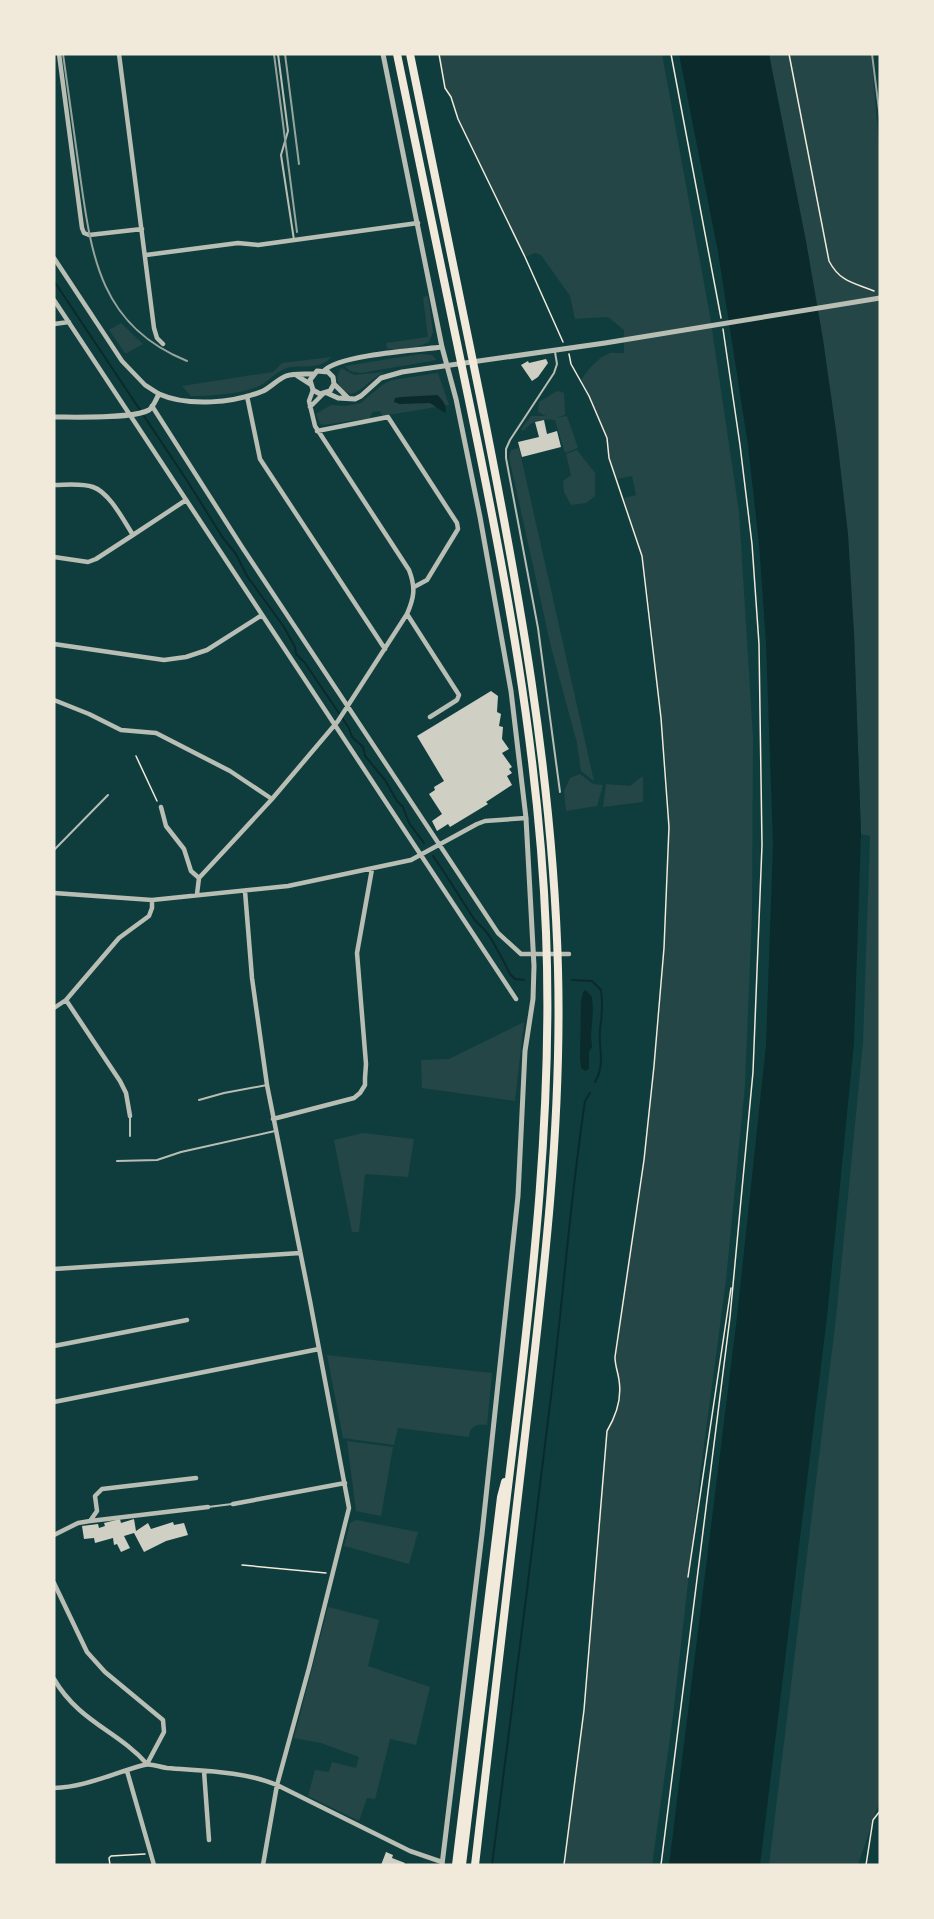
<svg xmlns="http://www.w3.org/2000/svg" width="934" height="1919" viewBox="0 0 934 1919" font-family="'Noto Sans',sans-serif">
<style>
.green{fill:#244646}
.water{fill:#0a2a2b}
.lines{fill:none;stroke-linecap:round;stroke-linejoin:round}
.stream{stroke:#0a2a2b;stroke-width:2}
.building{fill:#cfcfc3}
.path{stroke:#f1e9da;stroke-width:1.5}
.service{stroke:#b8beb3;stroke-width:2}
.minor{stroke:#b8beb3;stroke-width:4.5}
.tertiary{stroke:#b8beb3;stroke-width:5}
.motorway{stroke:#f1e9da;stroke-width:8}
.rail{stroke:#97a49c;stroke-width:2}
</style>
<rect width="100%" height="100%" fill="#0f3d3e"/>
<path class="green" d="M450,54H662L710,316L739,512L753,737L752,914L745,1085L726,1280L700,1475L673,1716L652,1865H564L584,1710L607,1431C616,1415 621,1399 618,1381C617,1372 615,1366 615,1357C642,1183 667,1006 669,829C669,785 663,734 658,689C654,646 650,602 642,559C638,538 630,518 624,498L636,495L632,476L617,479L609,458L607,438L581,380C588,370 598,357 610,353C614,352 619,354 624,353V330L608,317L575,319L570,296L541,255L535,253L525,257L458,119L451,97L445,88L439,56Z
M769,54H871L880,156V1800L858,1865H769L836,1318L863,1043L870,836L861,834L854,633Z
M428,296L433,332L429,342C418,348 399,352 387,348L386,343L428,337L423,297Z
M121,323L143,344L127,353H125L109,330Z
M420,354L432,355L437,360L361,373L350,371L345,366Z
M331,357C320,371 301,364 287,368C276,371 269,381 259,386C241,394 218,395 198,396H191L182,386L273,372L282,363Z
M341,368L354,375L385,372C372,377 363,391 351,394C338,390 334,379 341,368Z
M438,373L449,405L382,416L380,411L372,412L370,418L323,425L320,423L316,414L331,405L346,406L361,403L382,385L392,380Z
M557,391L564,393L565,415L555,418L567,416L578,448L565,453L555,420C540,418 533,421 523,431L521,429L531,416H546L538,412L539,402Z
M519,448L594,781L581,771L577,743L551,647L509,457L511,450Z
M577,450L595,473V496L586,503L571,505L564,492L563,481L571,475L566,454Z
M580,774L593,784L603,785L597,806L566,811L564,791L570,778Z
M643,776V802L603,807L606,784L630,786Z
M524,1022L515,1101L422,1088L421,1060L449,1059Z
M363,1133L414,1139L408,1177L365,1174L359,1232H352L334,1140Z
M327,1355L492,1373L487,1425C477,1424 470,1425 469,1437L398,1428L394,1445L343,1438Z
M347,1441L393,1447L381,1516L356,1511Z
M356,1520L418,1532L409,1564L344,1546L350,1523Z
M328,1607L379,1620L368,1666L430,1687L416,1745L390,1739L375,1799L367,1798L359,1821L308,1796L315,1770L329,1772L332,1762L356,1768L359,1757L321,1743L294,1738Z"/>
<path class="water" d="M679,54H769L806,241L823,339L837,438L848,534L854,633L861,834L854,1043L827,1317L760,1865H669L737,1317L766,1045L773,844L766,643L759,544L748,445L718,252Z
M437,395C442,399 448,406 445,413L430,403L400,404L394,402L395,398L401,397Z
M586,990L592,997L593,1010L591,1036L592,1047L589,1052V1069L585,1071L581,1068L580,1059L581,1002L583,992Z"/>
<g class="lines">
<path class="stream" d="M54,281L186,479L223,538L236,554L247,576L284,627L295,647L296,654L305,663L349,728L352,737L363,747L365,756L385,780L397,801L403,807L409,823L424,843
M433,856C448,877 460,898 474,919C479,925 486,930 490,937C497,949 504,961 510,974L515,979L524,980
M572,980L592,981L601,990C603,1004 602,1016 600,1029C598,1048 606,1063 595,1082
M492,1865C512,1703 534,1542 553,1380C564,1287 571,1193 585,1101L590,1093"/>
</g>
<path class="building" d="M546,359L548,363L538,377L532,381L521,365L528,361L529,363Z
M544,420L547,434L557,431L561,447L522,457L518,442L539,437L535,422Z
M491,691L498,696L497,712L501,714L499,726L503,727L502,739L509,749L502,753L512,767L509,769L512,773L507,776L512,785L486,802L488,804L450,827L448,824L437,831L432,821L442,814L429,794L435,790L434,787L444,781L417,736Z
M120,1519L121,1523L134,1519L136,1531L148,1523L151,1529L173,1522L174,1525L184,1523L188,1535L166,1541L144,1552L134,1533L124,1536L130,1548L121,1552L117,1544L114,1545L113,1538L95,1543L94,1538L84,1539L82,1526L98,1524L99,1528L105,1526L104,1523Z
M386,1852L393,1855L392,1858L405,1863L404,1865H381Z"/>
<g class="lines">
<path class="path" d="M439,54L445,88L451,97L458,119L525,257L563,342
M671,54L721,318
M789,54L829,261C840,282 854,283 874,291
M136,756L157,801
M242,1565L326,1573
M688,1577L731,1288
M110,1865L109,1858L111,1856L145,1854
M564,1865L584,1710L607,1431C616,1416 622,1398 619,1380C618,1372 615,1366 615,1357L644,1160L654,1066L664,948L669,827L661,718L642,556L609,458L607,438L589,396L571,364L569,354
M661,1865L730,1317L753,1072L762,845L759,644L752,544L740,445L723,329
M866,1865L873,1820L880,1811"/>
<path class="service" d="M278,54L288,131L281,155L294,240
M555,352L557,364L554,373L510,440L506,449V458L538,628L560,792
M54,768V769
M54,850L108,795
M199,1100L224,1093L267,1085
M130,1136V1116
M117,1161L157,1160L181,1152L275,1131
M208,1507L232,1504"/>
<path class="minor" d="M59,54L82,228L84,233L89,235L142,229
M119,54L154,328L157,338L163,344
M146,255L238,243L258,245L418,223
M54,258L122,361L145,385L159,394
M54,300L516,999
M54,324L69,322
M247,396L260,459L385,649
M152,406L242,547L498,933L521,954H569
M310,407L323,394
M317,431L388,417L457,523L458,529L427,580L414,587
M54,485C66,485 81,483 93,487C109,492 124,521 133,535L186,500
M54,557L88,562L96,559L133,535
M407,614L459,695L457,700L430,717
M54,644L164,660L186,657L207,650L262,615
M54,700L89,714L121,730L156,733L230,771L272,799
M161,807L166,826L184,849L191,871L199,878
M245,891L252,978L267,1085L310,1301L349,1508L309,1668L277,1785L263,1865
M54,893L152,900L288,886L411,860L477,824L485,821L526,818
M197,894L199,878L272,799L338,721L407,614C414,598 416,588 409,570L315,426L309,401L313,390
M66,1000L120,1081L126,1093L130,1116
M54,1008L66,1000L119,938L149,916L152,908V900
M273,1119L354,1098L360,1093L365,1085V1078L366,1064L357,953L372,869
M54,1269L300,1253
M54,1346L187,1320
M54,1402L319,1349
M233,1504L345,1483
M90,1521L97,1511L95,1496L102,1489L196,1478
M54,1535L78,1523L90,1521L208,1507
M54,1583L87,1652L105,1672L163,1720L164,1732L147,1764C118,1731 79,1722 54,1679
M127,1771L154,1865
M204,1771L209,1840
M54,1788C86,1787 113,1773 144,1765C151,1763 159,1767 167,1768C203,1771 243,1771 277,1785L410,1851L442,1862"/>
<path class="tertiary" d="M383,54L442,347L456,399L480,517L511,691L526,818L534,966L533,999L525,1051L518,1196L482,1534L442,1865
M325,370C340,355 417,350 442,347
M296,375L310,384
M334,384L330,391L320,394L313,390L310,380L317,371L328,372L333,377L334,384L348,398
M327,393L338,398L355,399L361,396L381,378L402,372L605,343L880,298
M54,417C74,417 133,419 149,410C154,406 156,399 159,394C188,407 234,403 263,391C271,387 278,379 286,376C294,373 305,374 314,374"/>
<path class="motorway" d="M397,54C420,168 444,282 468,396C505,573 539,751 546,932C553,1107 533,1281 512,1454C495,1591 479,1728 462,1865
M410,54C433,168 456,282 480,396C518,586 553,775 558,969C562,1123 544,1275 526,1427C510,1573 493,1719 475,1865
M456,1865L501,1497L505,1482"/>
<path class="rail" d="M63,54C68,92 74,130 79,168C91,253 98,325 187,361
M274,54L297,232
M285,54L299,164
M872,54L880,118"/>
</g>
<rect width="934" height="1919" fill="none" stroke="#f1e9da" stroke-width="111"/>
</svg>
